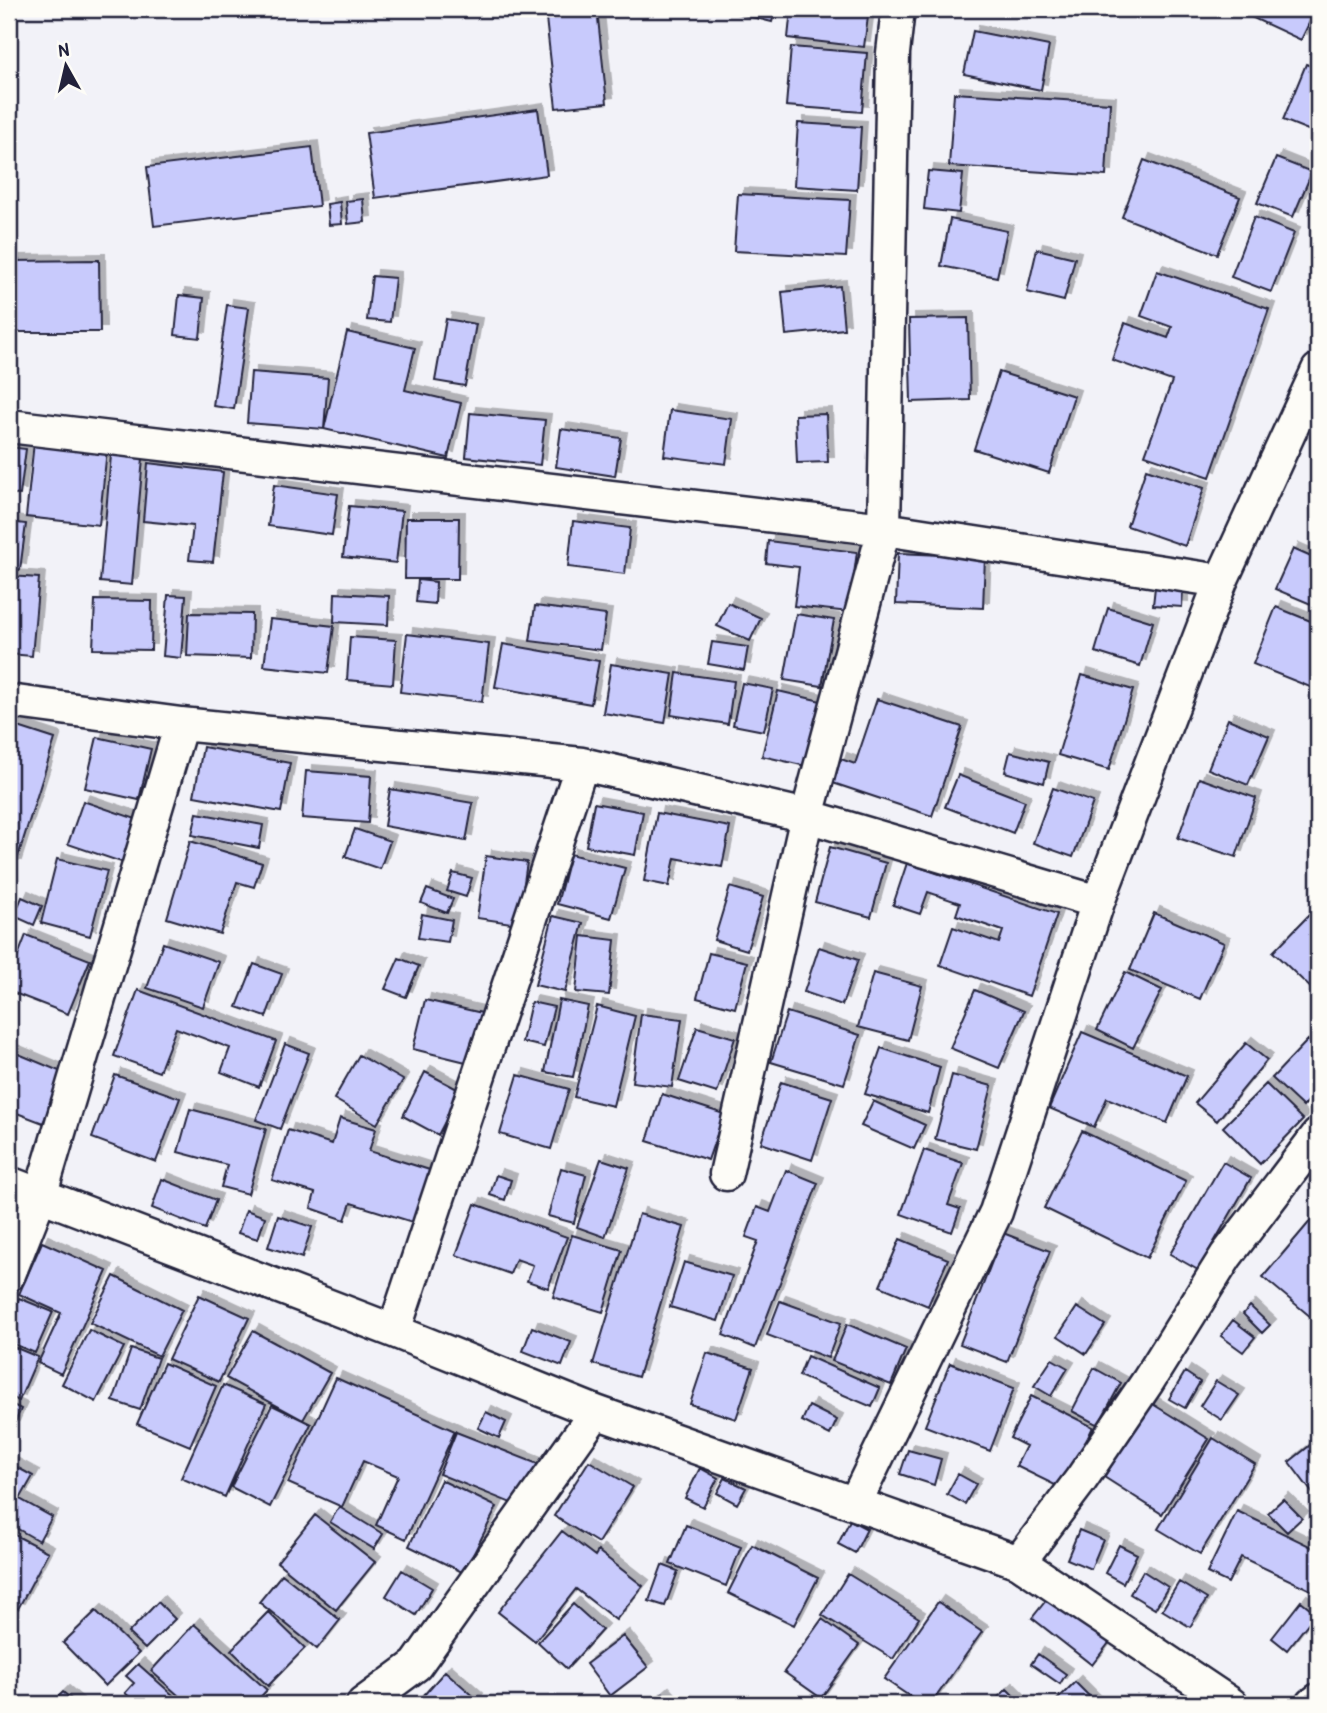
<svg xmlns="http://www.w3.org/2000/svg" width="1327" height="1713" viewBox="0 0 1327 1713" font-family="'Patrick Hand',sans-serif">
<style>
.building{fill:#c8cafc;stroke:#22223b;stroke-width:2;filter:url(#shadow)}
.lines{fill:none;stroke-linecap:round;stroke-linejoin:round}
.minor-casing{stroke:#22223b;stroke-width:37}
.minor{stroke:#fdfcf7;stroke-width:32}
</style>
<defs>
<filter id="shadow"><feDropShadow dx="6" dy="-6" stdDeviation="0" flood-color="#0004"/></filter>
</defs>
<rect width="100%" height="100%" fill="#f2f2f8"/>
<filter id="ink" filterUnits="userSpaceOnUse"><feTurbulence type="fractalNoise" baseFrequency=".0143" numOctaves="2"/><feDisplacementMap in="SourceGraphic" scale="14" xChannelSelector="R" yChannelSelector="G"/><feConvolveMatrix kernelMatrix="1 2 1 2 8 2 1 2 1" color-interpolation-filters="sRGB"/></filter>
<g filter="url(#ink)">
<path class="building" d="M545,9H597L607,103L556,108Z
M719,9H776L772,22Z
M791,9H869L864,47L788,38Z
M989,9H1027V12Z
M1234,9H1316L1301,40Z
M973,31L1049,46L1041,90L964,74Z
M791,47L867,53L862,112L786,106Z
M1306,64L1318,69V134L1283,120Z
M954,93L1110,103L1106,176L949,166Z
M538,109L547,175L375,198L366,133Z
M798,123L861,127L857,190L794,186Z
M312,147L319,206L154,226L147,167Z
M1276,158L1312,172L1293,217L1257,203Z
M1144,160L1240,197L1217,254L1122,217Z
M928,171L963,174L959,213L924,209Z
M738,194L850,200L846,257L734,251Z
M363,199L365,222L348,224L346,201Z
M340,202L342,224L329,225L327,204Z
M1254,217L1294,233L1271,292L1231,277Z
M950,219L1007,231L997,277L941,266Z
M1037,249L1075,258L1064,301L1027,292Z
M99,260L100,332H9V261Z
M1157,271L1269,309L1210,477L1145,455L1172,381L1112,360L1125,323L1168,338L1172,327L1141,316Z
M372,276L395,278L390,322L367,320Z
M840,286L844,329L786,335L782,292Z
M179,295L204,298L200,338L175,335Z
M227,305L249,308L234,409L213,406Z
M968,318L970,400L911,402L909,319Z
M446,319L476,324L465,386L435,381Z
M347,332L415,348L405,390L461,403L448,458L324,429Z
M251,372L328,378L324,429L247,423Z
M999,372L1074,396L1049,473L974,449Z
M670,410L732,419L726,464L664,456Z
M470,413L545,420L540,465L466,457Z
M826,414L828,462L797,463L795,415Z
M561,429L621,438L615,476L556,467Z
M34,442L107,450L99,525L26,517Z
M9,447L26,449L20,495L9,494Z
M111,455L143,458L132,585L100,582Z
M148,463L223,472L213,562L189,560L193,526L143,521Z
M1146,469L1204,488L1185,546L1127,526Z
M274,485L338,494L332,535L268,526Z
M349,506L402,511L396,563L343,557Z
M406,518H459L458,579H405Z
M573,521L630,528L625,574L568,567Z
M9,522L26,524L20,570L9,568Z
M768,541L857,552L849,612L794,606L799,567L766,563Z
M1293,549L1318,560V607L1275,589Z
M898,553L985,557L983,608L896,604Z
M9,576L39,578L32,656L9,654Z
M418,580L436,582L435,604L416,602Z
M1155,587L1183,589L1182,607L1153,605Z
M335,593L389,596L388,625L334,622Z
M168,595L186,596L181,658L163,656Z
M95,600L152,601L151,650L93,649Z
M728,603L761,618L750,641L717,626Z
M535,606L606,615L601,650L530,641Z
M1276,607L1318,624V681L1315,689L1253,664Z
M1108,608L1153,622L1140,666L1095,652Z
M189,613L252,614L251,658L187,656Z
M796,614L834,620L822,686L784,680Z
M270,619L334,626L328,673L264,666Z
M407,634L489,644L482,702L400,692Z
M350,637L396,640L393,684L347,680Z
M712,642L748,647L744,670L708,664Z
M503,644L599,661L591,704L495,687Z
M611,664L673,674L665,723L603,713Z
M677,673L734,681L728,724L671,715Z
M1082,675L1133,690L1109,770L1058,755Z
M742,683L773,689L764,731L733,725Z
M778,691L821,701L806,766L762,756Z
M877,699L962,727L932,816L833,783L841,759L855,764Z
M1228,719L1269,736L1248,785L1208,769Z
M9,724L55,739L15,866L9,864Z
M97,737L151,749L139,800L85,788Z
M203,747L290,763L281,812L194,796Z
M1010,752L1049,762L1044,783L1005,772Z
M306,771L371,776L368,823L302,818Z
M958,775L1025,801L1013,833L945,807Z
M1199,778L1256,798L1236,857L1178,838Z
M1053,788L1093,802L1073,857L1033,843Z
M390,789L473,803L466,841L384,826Z
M83,801L145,822L130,865L68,844Z
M594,803L643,812L635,855L586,846Z
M197,813L263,825L259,848L192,835Z
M657,813L730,827L722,867L675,858L669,886L644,881Z
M355,829L390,841L380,869L345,857Z
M190,841L262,863L254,887L237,882L220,934L167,918Z
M830,847L886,863L871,917L815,902Z
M570,854L625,868L611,918L557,904Z
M486,856L527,862L518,924L477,918Z
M57,859L107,871L90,936L41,923Z
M907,863L1057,914L1029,996L940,965L953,927L999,943L1003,931L956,915L960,903L928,892L920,914L893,905Z
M453,873L472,878L466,897L447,891Z
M730,887L763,897L747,950L714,940Z
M427,889L453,899L447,913L421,903Z
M22,897L42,906L34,925L14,916Z
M1154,913L1224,943L1200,999L1130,970Z
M422,914L452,920L448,942L418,938Z
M1309,915L1318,924V995L1273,952Z
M553,916L583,923L565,992L535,985Z
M26,935L90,960L68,1014L9,991V979Z
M582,936L615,940L609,995L576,992Z
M163,943L219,962L203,1007L147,988Z
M819,947L858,960L842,1005L804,992Z
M709,953L747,962L735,1008L697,998Z
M399,958L419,966L406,997L385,989Z
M254,964L282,974L266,1017L237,1007Z
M1125,972L1162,990L1133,1048L1097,1030Z
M873,973L922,986L908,1040L858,1027Z
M138,990L276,1041L259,1087L221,1072L230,1048L176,1028L159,1072L114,1056Z
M975,990L1024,1011L999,1068L950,1048Z
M425,1000L482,1013L470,1063L413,1049Z
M559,1000L588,1006L573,1077L545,1072Z
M531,1002L554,1007L544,1047L522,1042Z
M597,1006L635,1016L613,1106L574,1097Z
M787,1012L860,1035L844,1084L771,1062Z
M641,1014L682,1019L672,1087L632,1082Z
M697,1027L735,1038L717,1093L679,1081Z
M1082,1032L1187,1076L1167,1123L1107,1098L1094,1127L1049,1108Z
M1308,1040L1318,1049V1090L1303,1107L1272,1078Z
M1246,1043L1267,1060L1217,1121L1195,1103Z
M285,1044L309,1053L280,1129L256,1120Z
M881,1048L940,1067L928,1113L865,1094Z
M9,1050L64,1073L43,1123L9,1110Z
M359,1055L403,1080L377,1124L334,1099Z
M425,1072L461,1091L438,1135L403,1116Z
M115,1075L180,1098L156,1162L92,1138Z
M518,1075L569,1089L551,1149L500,1134Z
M952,1075L992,1086L976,1149L935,1139Z
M781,1082L832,1098L812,1160L761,1143Z
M1266,1084L1303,1120L1260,1164L1223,1127Z
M662,1094L724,1114L708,1160L647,1141Z
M873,1101L925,1125L914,1149L861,1126Z
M190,1109L266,1129L248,1194L221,1187L227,1165L178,1152Z
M340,1118L376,1129L369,1151L436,1172L419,1224L351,1203L345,1220L311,1208L315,1193L272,1180L288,1130L332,1144Z
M1082,1131L1186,1181L1147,1258L1044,1208Z
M924,1150L963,1163L948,1205L960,1209L952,1232L901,1214Z
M601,1159L629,1168L605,1237L577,1227Z
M1223,1162L1251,1178L1198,1270L1170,1254Z
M561,1168L586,1175L574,1223L548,1216Z
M786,1170L818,1183L755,1348L723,1335L758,1241L746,1237L757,1207L770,1212Z
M496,1175L511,1180L505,1200L490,1195Z
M162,1179L216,1200L205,1229L152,1208Z
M475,1204L567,1237L548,1288L527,1281L533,1265L516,1259L510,1274L456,1255Z
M246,1210L265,1217L258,1239L238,1233Z
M639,1214L684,1227L638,1377L593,1364Z
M278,1216L312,1227L302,1258L268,1247Z
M1312,1219L1318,1224V1312L1312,1318L1263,1277Z
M1003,1233L1050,1251L1007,1362L960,1344Z
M572,1235L622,1250L603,1312L553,1297Z
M900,1239L948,1259L928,1306L880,1286Z
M42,1242L107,1271L61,1374L38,1363L61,1313L19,1294Z
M684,1262L732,1276L718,1321L670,1307Z
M114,1276L182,1310L159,1356L90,1323Z
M199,1295L249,1318L219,1382L168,1359Z
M19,1298L53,1312L35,1353L9,1342V1323Z
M780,1301L841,1323L828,1358L767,1335Z
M1250,1306L1270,1325L1262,1333L1243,1314Z
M1077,1307L1105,1325L1086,1354L1058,1336Z
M1233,1320L1255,1337L1243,1352L1221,1336Z
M847,1324L906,1349L891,1385L832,1361Z
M532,1327L571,1342L562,1366L523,1351Z
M89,1330L124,1347L96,1402L62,1384Z
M253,1331L330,1373L303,1420L226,1378Z
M9,1345L38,1357L19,1401L9,1396Z
M131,1349L158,1358L140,1410L113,1401Z
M707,1353L753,1368L736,1419L690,1404Z
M807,1356L880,1388L872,1407L799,1376Z
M1052,1359L1068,1368L1051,1396L1034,1386Z
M164,1363L216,1386L190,1446L137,1424Z
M950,1363L1014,1388L990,1451L925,1426Z
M1094,1368L1121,1383L1098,1425L1072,1411Z
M1185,1372L1200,1382L1185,1408L1169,1399Z
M336,1378L455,1431L406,1539L376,1525L398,1476L363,1461L342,1507L288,1483Z
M1216,1381L1239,1395L1222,1420L1200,1406Z
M223,1385L266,1404L225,1497L181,1478Z
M1031,1396L1093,1427L1063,1489L1016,1466L1026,1446L1010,1438Z
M9,1403L21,1409L13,1427L9,1425Z
M1151,1403L1209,1439L1162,1514L1104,1477Z
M272,1405L311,1424L270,1507L231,1487Z
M809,1406L837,1420L830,1435L802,1421Z
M486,1412L506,1422L499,1438L478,1428Z
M456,1432L538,1464L521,1507L439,1474Z
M1213,1438L1255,1464L1200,1554L1158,1529Z
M1313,1443L1318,1450L1317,1499L1289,1462Z
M908,1450L941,1459L934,1485L900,1474Z
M589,1461L633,1487L598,1543L554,1516Z
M9,1463L33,1476L20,1499L52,1517L39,1541L9,1524Z
M700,1468L718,1478L703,1507L685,1498Z
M958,1474L976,1484L965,1504L947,1494Z
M725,1478L746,1488L737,1504L717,1493Z
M441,1480L497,1507L464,1573L409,1546Z
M1283,1499L1302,1518L1287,1532L1268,1513Z
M339,1507L383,1534L374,1549L330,1522Z
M1237,1511L1318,1550L1317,1593L1241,1557L1228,1583L1207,1573Z
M315,1515L375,1562L336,1610L277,1562Z
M850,1520L867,1529L855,1553L838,1544Z
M686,1525L741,1547L726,1586L670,1564Z
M1079,1530L1103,1540L1091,1569L1067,1559Z
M562,1531L595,1556L598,1551L643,1586L616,1620L576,1589L535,1641L498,1612Z
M9,1532L48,1552L18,1609L9,1604Z
M752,1545L818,1578L794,1625L728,1593Z
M1119,1545L1137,1554L1123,1583L1105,1573Z
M662,1565L678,1571L665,1606L649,1601Z
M402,1570L432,1588L416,1615L386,1596Z
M1143,1571L1168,1587L1155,1609L1130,1594Z
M282,1574L340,1620L317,1649L259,1602Z
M848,1574L919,1618L893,1659L822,1615Z
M1179,1582L1207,1599L1190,1627L1162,1610Z
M1052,1593L1112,1639L1092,1665L1032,1618Z
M1301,1601L1316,1613L1287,1650L1272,1638Z
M158,1602L175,1619L145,1649L128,1633Z
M938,1602L982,1632L931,1704H921L884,1679Z
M573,1604L602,1630L567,1669L538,1642Z
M96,1611L139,1653L105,1686L63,1643Z
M268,1612L305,1648L268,1686L231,1650Z
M822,1619L859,1645L821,1698L784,1672Z
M194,1624L267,1690L254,1704H188L151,1671Z
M623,1636L648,1667L610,1696L586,1664Z
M1038,1654L1066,1674L1060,1684L1031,1664Z
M138,1664L183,1704H138L125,1693L134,1683L126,1676Z
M445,1671L477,1699L473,1704H416Z
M1075,1682L1097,1704H1053Z
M1007,1689L1022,1704H991Z
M63,1692L77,1704H51Z
M663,1693L673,1704H650Z"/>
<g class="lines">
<g class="minor-casing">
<path id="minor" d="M9,426L884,529L1221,581
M9,701L181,724L582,764L807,816L1098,902
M726,1174L807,816L884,529L893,53L898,9
M9,1183L394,1331L596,1412L1019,1562L1231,1704
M9,1274L40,1196L181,724
M394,1331L582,764
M855,1503L996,1212L1098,902L1221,581L1318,370
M1019,1562L1080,1481L1148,1381L1226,1256L1318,1135
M363,1704L416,1665L596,1412
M1313,1704L1318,1700"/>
</g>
<use href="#minor" class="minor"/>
</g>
</g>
<rect width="1327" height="1713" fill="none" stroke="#fdfcf7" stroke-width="35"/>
<rect x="18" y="18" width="1292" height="1678" fill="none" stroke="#22223b" stroke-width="2.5" filter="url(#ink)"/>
<g transform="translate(66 66) rotate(352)" stroke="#fdfcf7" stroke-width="5" paint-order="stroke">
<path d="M0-5L12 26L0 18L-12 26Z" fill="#22223b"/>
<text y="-10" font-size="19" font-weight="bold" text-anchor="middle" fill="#22223b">N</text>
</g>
</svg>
